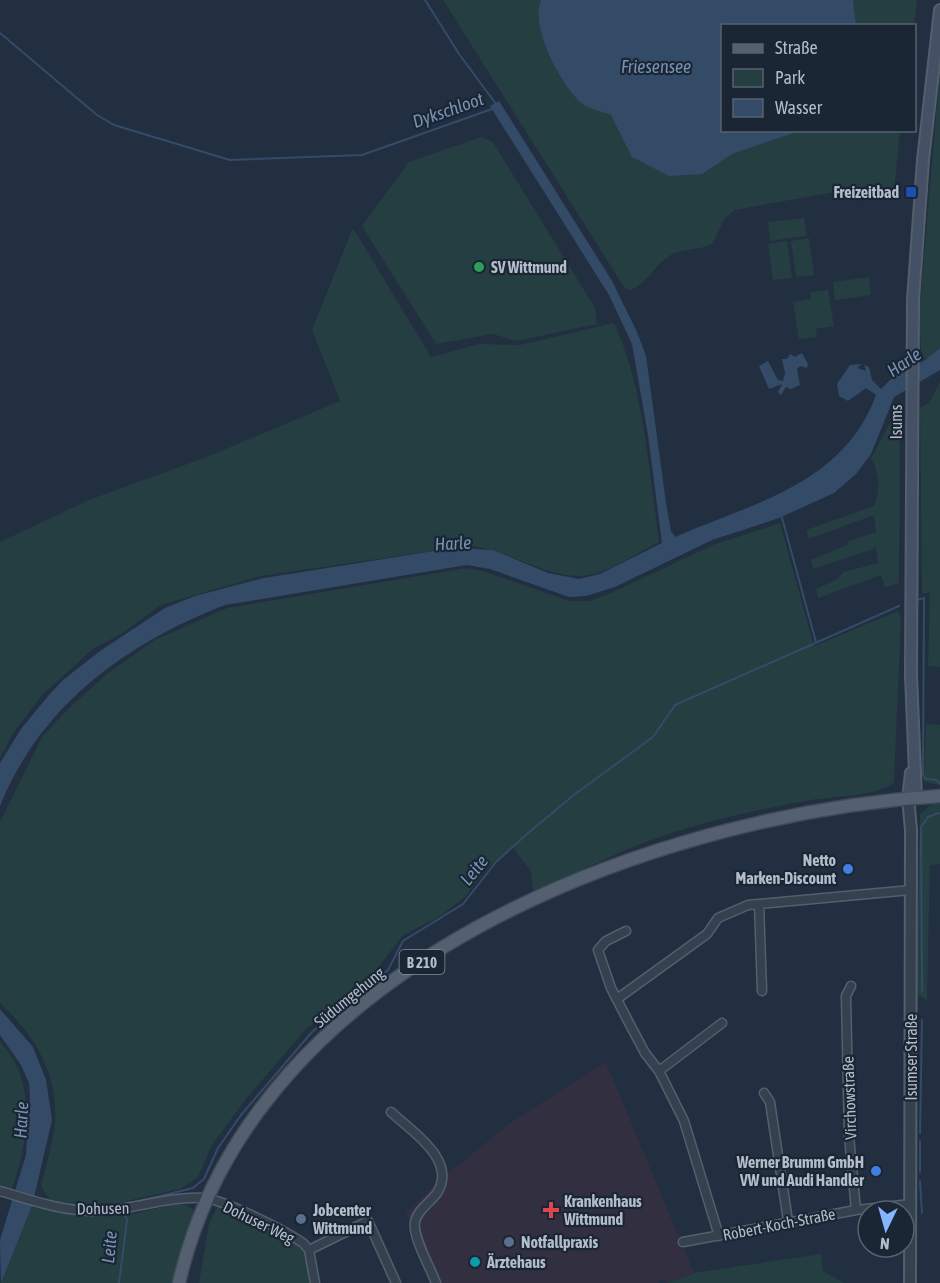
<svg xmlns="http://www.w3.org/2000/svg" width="940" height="1283" viewBox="0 0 940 1283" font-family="'Asap Condensed',sans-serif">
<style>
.medical{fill:#312f40}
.green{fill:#243e41}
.water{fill:#344b68}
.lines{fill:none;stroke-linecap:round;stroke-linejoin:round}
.stream{stroke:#344b68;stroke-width:2}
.minor-casing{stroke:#545f6d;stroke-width:11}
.tertiary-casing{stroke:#545f6d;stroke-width:14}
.secondary-casing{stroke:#545f6d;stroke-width:14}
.primary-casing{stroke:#3f4a58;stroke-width:15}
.minor{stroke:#36414f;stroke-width:8}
.tertiary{stroke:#36414f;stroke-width:10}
.secondary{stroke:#445063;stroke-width:10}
.primary{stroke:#546070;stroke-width:12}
.transit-dot{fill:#1a4fb4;stroke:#1b2634;stroke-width:2}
.leisure-dot{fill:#2e9e5b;stroke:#1b2634;stroke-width:2}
.shop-dot{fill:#3f7fe0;stroke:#1b2634;stroke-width:2}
.health-dot{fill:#e0444e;stroke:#1b2634;stroke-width:2}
.service-dot{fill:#5c6f8a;stroke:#1b2634;stroke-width:2}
.culture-dot{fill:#0f9aa8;stroke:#1b2634;stroke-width:2}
.labels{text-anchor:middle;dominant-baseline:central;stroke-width:4.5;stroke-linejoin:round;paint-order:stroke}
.shield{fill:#1b2634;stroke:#858f9d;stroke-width:1.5}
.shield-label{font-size:15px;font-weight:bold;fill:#b2bcca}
.poi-label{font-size:16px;font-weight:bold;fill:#b2bcca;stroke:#1b2634;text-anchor:start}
.street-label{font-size:16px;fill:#b2bcca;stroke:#1b2634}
.water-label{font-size:18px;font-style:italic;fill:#7793b4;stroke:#1b2634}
</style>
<rect width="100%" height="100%" fill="#222f40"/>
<path class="medical" d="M606,1062L694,1273L668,1283L663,1279L657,1283H433L406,1213L435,1184L510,1123Z"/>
<path class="green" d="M443,0H917L914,25L722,26V130L900,131L894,191L851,189L735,210L725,218L713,243C699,252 681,247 668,257C655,265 642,289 629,290L624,287Z
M940,70V348L925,360L921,351L919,314Z
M481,137L493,142L595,308L597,324L516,341L493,334L436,344L362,226L409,162Z
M804,218L807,236L770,241L768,222Z
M353,228L431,357L479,344L520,345L614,323C643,384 650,474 659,542C639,552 618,567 597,573C556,587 509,547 467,546L261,576L161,605L121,634L94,648L41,696L13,733L0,758V542L89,500L209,456L340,401L312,330Z
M809,238L814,275L796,277L791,241Z
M787,241L792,278L773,280L768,244Z
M869,277L871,295L835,300L833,282Z
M828,290L834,326L816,329L817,337L799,339L793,302L811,299L810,292Z
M940,382V667L928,666L930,593H922L920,408L929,403Z
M900,405L899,583L885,587L881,575L818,598L816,589L836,580L844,572L878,563L876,548L813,569L811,560L847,545L849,541L876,532L874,515L809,539L806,530L874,506C881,488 880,475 871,458Z
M780,523L814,646L898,611L901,620L894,782C878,797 833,796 811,800C753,810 692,824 638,845C603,859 569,877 534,893L531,872L513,847L487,868L465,897L437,918L403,935L372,976L305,1030L246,1099L212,1145L198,1177L180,1189L96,1208L68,1206L49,1199L41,1186C46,1165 53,1143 55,1122C58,1072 34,1035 0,1003V822L42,737L68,709L108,673L155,640L227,608L467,568L483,571L569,601H590L613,592L713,545Z
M926,724L940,725V785L924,782Z
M933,804H940V864L930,865L927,1000L917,994L915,988L920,814Z
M0,1042C38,1081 29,1144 11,1191L0,1187Z
M175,1204L187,1205L194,1211L174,1283H1L32,1206L86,1216L138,1213Z
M217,1207H222L292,1239L305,1254L310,1283H199L209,1224Z
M821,1254L823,1271L844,1283H668L694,1273Z"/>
<path class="water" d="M541,0H853L856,25L722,26V130L799,131L732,154L702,174L669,176L632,157L611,115C601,111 588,109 580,102C560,82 530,28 541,0Z
M499,101L612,281L637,332L646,356L666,503L671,531L675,537C753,503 844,484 876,395L866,388L848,401L839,396L837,384L850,365L862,364L857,368L866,371L864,365L869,367L872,380L881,389L894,376L925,360L940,348V370L894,397L871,454L856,474L834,493L779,518L712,540L615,587L586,596L569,597L490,569L467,565L225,605C127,643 41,704 0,806V763L21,729L49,695L63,680L100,651L165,608L195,596L264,578L453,548L493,550L548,573L579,579L600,574L662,543L648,435L632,344L609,295L490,106Z
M802,353L808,364L807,368L800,366L797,369L800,385L791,389L786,387L781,395L778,392L782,384L769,389L759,366L768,361L778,380L783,381L785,373L782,359H787L790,354L795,357Z
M0,1009L33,1047L46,1080L52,1120L32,1206L1,1283L0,1240L26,1155L30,1096L29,1083L21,1065L0,1035Z"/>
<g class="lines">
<path class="stream" d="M425,0L459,54L496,104
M0,33L97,115L114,125L230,160L362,155L495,108
M781,514L816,642
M917,600L924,598L923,774L925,779L937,780L940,784
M922,992L921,827L928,817L939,813
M920,1133L922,1020
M920,1141V1172
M920,1181L922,1213
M123,1205L193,1188L204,1179L218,1148L241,1115L312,1032L388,970L403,941L463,904L496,862L527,834L575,794L653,737L675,705L899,606
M119,1283L127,1220L125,1213"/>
<g class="minor-casing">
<path id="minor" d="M759,904L762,991
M626,931L606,941L598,950L611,988L628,1021L645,1053L659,1071L684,1121L719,1236
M851,986L846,996L849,1136L856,1210
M617,999L707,934L718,918L748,905L911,890
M659,1071L722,1023
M764,1093L770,1102L788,1221
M391,1112C411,1131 458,1160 437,1193C430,1203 417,1210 415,1222C412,1236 431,1269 436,1283
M0,1191C31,1200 62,1211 94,1211C131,1211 166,1196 203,1198C223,1199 286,1231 303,1243L309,1250L315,1283
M683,1242L856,1210L911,1204
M309,1250L368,1221L396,1283"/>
</g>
<g class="tertiary-casing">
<path id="tertiary" d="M908,798L911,830L910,1283"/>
</g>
<g class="secondary-casing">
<path id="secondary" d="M908,798L911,773
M916,798L911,675L913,300L923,160L940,10"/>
</g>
<g class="primary-casing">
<path id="primary" d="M179,1283C251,965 649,815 940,796"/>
</g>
<use href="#minor" class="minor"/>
<use href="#tertiary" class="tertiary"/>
<use href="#secondary" class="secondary"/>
<use href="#primary" class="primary"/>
</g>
<rect class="transit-dot" x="905" y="186" width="12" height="12" rx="3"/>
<circle class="leisure-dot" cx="479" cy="267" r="6"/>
<g class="shop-dot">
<circle cx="848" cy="869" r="6"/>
<circle cx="876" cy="1171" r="6"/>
</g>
<path class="health-dot" d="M548 1201h6v6h6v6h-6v6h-6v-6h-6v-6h6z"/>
<g class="service-dot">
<circle cx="301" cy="1219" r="6"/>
<circle cx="509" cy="1242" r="6"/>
</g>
<circle class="culture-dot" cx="475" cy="1262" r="6"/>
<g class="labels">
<rect class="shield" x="399.5" y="950" width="45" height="24" rx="4.5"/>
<g class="shield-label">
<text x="422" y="962">B 210</text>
</g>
<g class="poi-label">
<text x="899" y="192" text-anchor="end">Freizeitbad</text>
<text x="491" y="267">SV Wittmund</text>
<text x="836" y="860" text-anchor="end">Netto<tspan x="836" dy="18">Marken-Discount</tspan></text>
<text x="864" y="1162" text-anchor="end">Werner Brumm GmbH<tspan x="864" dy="18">VW und Audi Handler</tspan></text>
<text x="564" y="1201">Krankenhaus<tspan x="564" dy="18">Wittmund</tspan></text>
<text x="313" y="1210">Jobcenter<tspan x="313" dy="18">Wittmund</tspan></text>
<text x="521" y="1242">Notfallpraxis</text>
<text x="487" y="1262">Ärztehaus</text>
</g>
<g class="street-label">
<text transform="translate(896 422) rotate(-90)">Isums</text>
<text transform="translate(349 997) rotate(-39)">Südumgehung</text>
<text transform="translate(911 1057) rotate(-90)">Isumser Straße</text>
<text transform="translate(849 1098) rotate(-92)">Virchowstraße</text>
<text transform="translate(103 1208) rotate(-1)">Dohusen</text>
<text transform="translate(259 1222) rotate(26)">Dohuser Weg</text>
<text transform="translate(779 1224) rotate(-11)">Robert-Koch-Straße</text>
</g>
<g class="water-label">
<text x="656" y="66">Friesensee</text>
<text transform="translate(448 110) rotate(-19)">Dykschloot</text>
<text transform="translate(904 362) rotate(-34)">Harle</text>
<text transform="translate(453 543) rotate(-3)">Harle</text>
<text transform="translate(474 870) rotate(-51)">Leite</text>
<text transform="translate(21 1120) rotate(-87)">Harle</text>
<text transform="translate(109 1247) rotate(-85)">Leite</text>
</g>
</g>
<rect x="721" y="24" width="195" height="108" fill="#1b2634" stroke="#576270" stroke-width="1.5"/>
<rect x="733" y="44" width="30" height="9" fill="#546070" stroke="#576270" stroke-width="1.5"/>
<text x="775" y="54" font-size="18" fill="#b2bcca">Straße</text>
<rect x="733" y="69" width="30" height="18" fill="#243e41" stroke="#576270" stroke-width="1.5"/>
<text x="775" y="84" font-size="18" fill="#b2bcca">Park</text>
<rect x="733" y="99" width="30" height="18" fill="#344b68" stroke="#576270" stroke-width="1.5"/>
<text x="775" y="114" font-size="18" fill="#b2bcca">Wasser</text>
<g transform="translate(886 1229) rotate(185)"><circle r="28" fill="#1b2634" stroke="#576270" stroke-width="1.5"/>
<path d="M0-4.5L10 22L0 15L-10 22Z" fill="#83b6ff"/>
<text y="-9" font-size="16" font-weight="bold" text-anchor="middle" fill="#b2bcca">N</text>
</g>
</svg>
